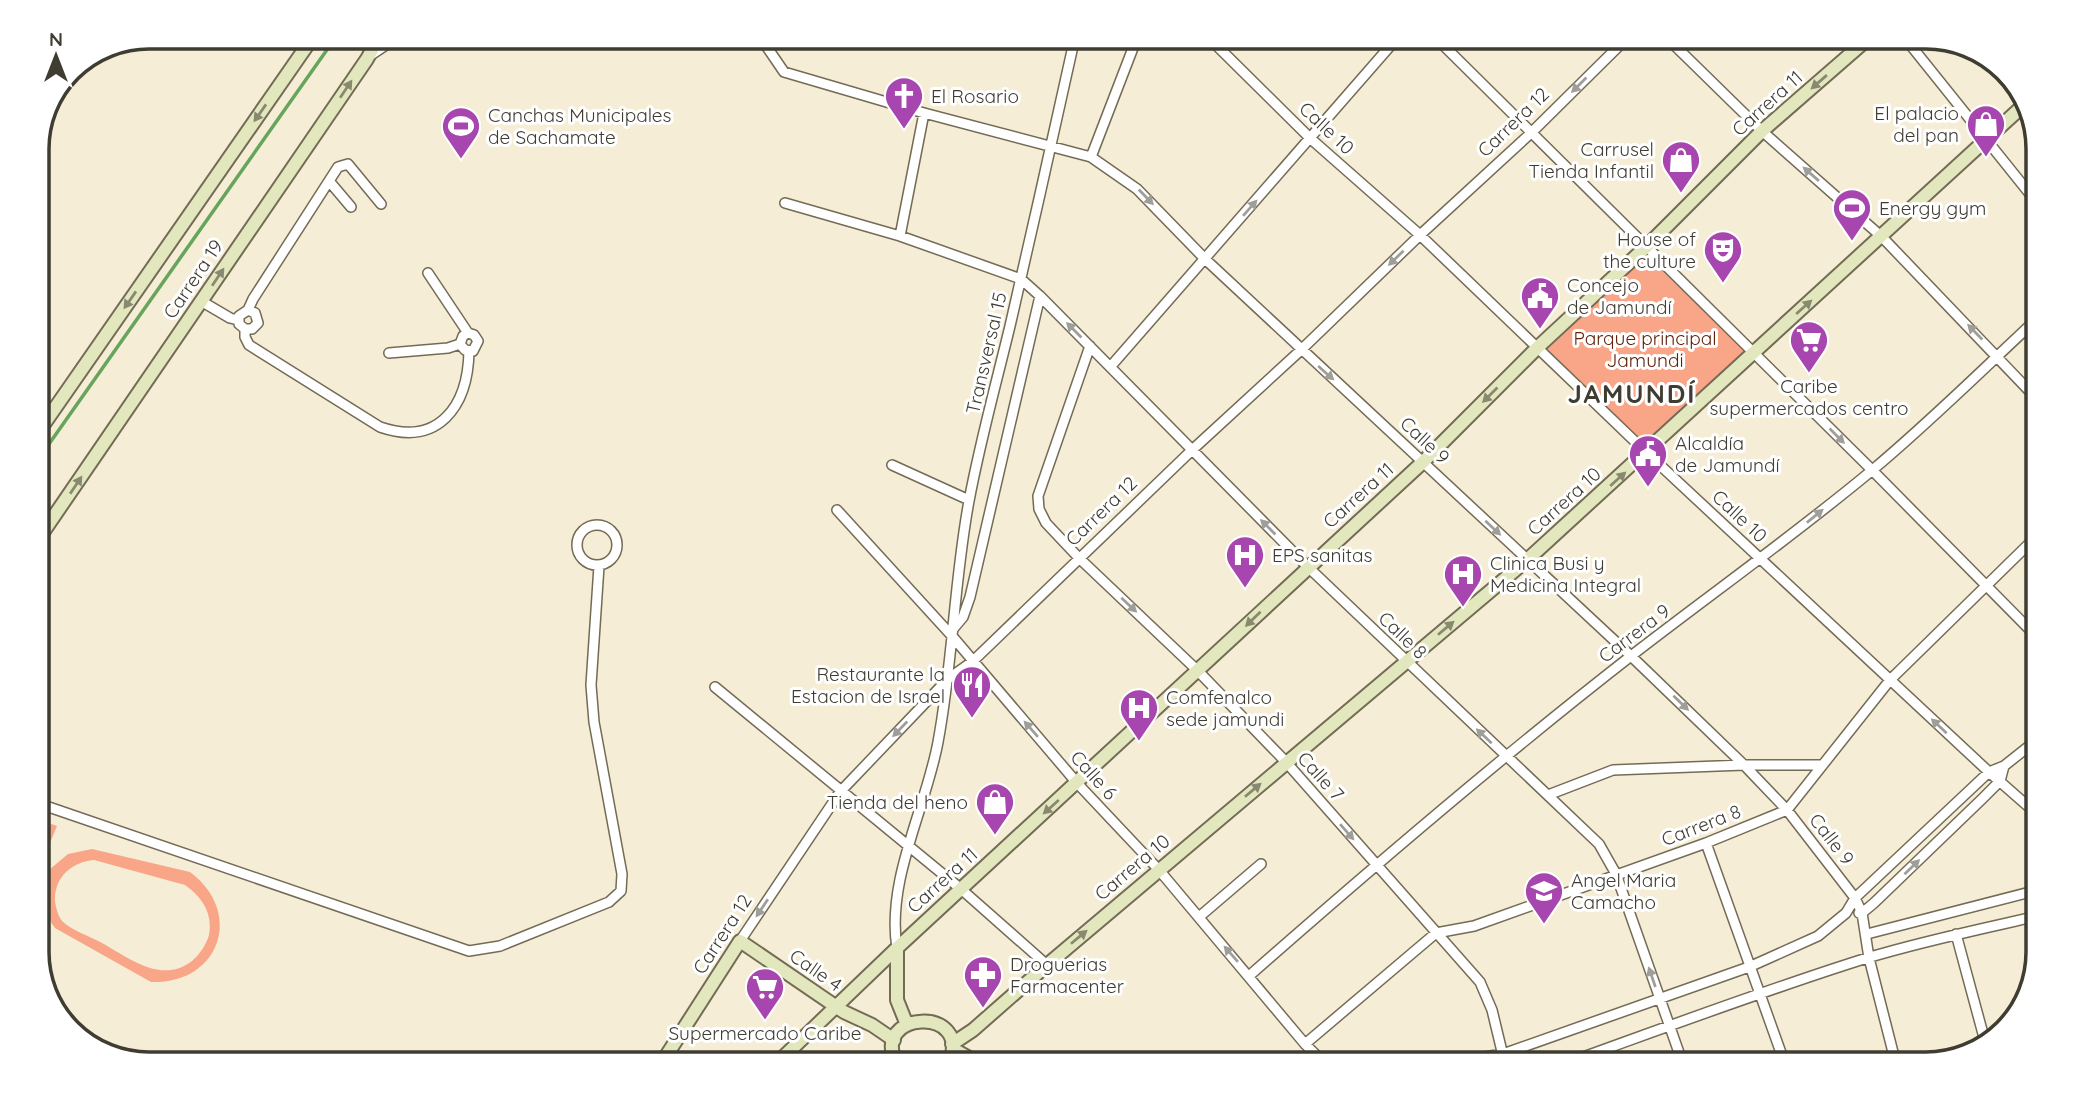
<svg xmlns="http://www.w3.org/2000/svg" width="2075" height="1101" viewBox="0 0 2075 1101" font-family="Quicksand,sans-serif">
<style>
.green{fill:#f9a587;fill-rule:evenodd}
.lines{fill:none;stroke-linecap:round;stroke-linejoin:round}
.stream{stroke:#66a55b;stroke-width:3.5}
.street-casing{stroke:#736b56;stroke-width:12}
.secondary-casing{stroke:#736b56;stroke-width:16}
.street{stroke:#fff;stroke-width:9}
.secondary{stroke:#e3e7bd;stroke-width:12}
.oneway{fill:#898971}
.oneway2{fill:#9f9e98}
.labels{text-anchor:middle;dominant-baseline:central;stroke-width:6;stroke-linejoin:round;paint-order:stroke}
.poi-label{font-size:19px;fill:#3f3c32;stroke:#fff;text-anchor:start}
.street-label{font-size:19px;fill:#3f3c32;stroke:#fff}
.park-label{font-size:19px;fill:#5e230c;stroke:#fff}
.district-label{font-size:26px;font-weight:bold;letter-spacing:2px;fill:#3f3c32;stroke:#fff}
.rim{fill:none;stroke:#3f3c32;stroke-width:3.5}
</style>
<rect width="100%" height="100%" fill="#f5edd5"/>
<path class="green" d="M1647,246L1754,353L1647,453L1538,347Z
M37,819L57,826L37,874Z
M92,849L190,872C245,913 219,985 151,982L55,928L48,918L42,894L49,870L68,854ZM94,860L185,885C202,897 213,913 209,935C206,945 200,954 192,961C161,985 128,957 100,942C89,936 71,930 62,921C58,916 56,908 55,901C54,877 72,862 94,860Z"/>
<g class="lines">
<path class="stream" d="M37,461L336,37"/>
<g class="street-casing">
<path id="street" d="M760,37L784,72L924,113L1091,157L1137,189L1205,259L1631,656L1744,765L1787,810L1855,898L1862,913L1869,958L1896,1064
M1208,37L1311,139L1420,235L1647,453L1989,772L2038,815
M1435,37L1872,470L2038,638
M1666,37L1762,131L1882,237L2038,400
M1904,37L2038,204
M371,55L398,37
M1091,157L1133,48L1141,37
M329,181L351,207
M785,203L900,236L1021,279L1040,296L1308,567L1599,844L1616,874L1683,1064
M381,204L348,164L338,167L253,299L248,310L239,316V324L245,329V337L249,345L380,427C438,447 468,407 469,351
M900,236L924,113
M428,273L468,333
M201,301L230,318L238,320
M245,329H252L258,323L255,313L248,310
M1090,346L1038,496L1039,509L1046,523L1079,558L1198,671L1286,762L1480,982L1492,1010L1505,1064
M389,353L448,348L460,344L463,336L468,333L474,335L478,341L473,351L465,350L460,344
M1111,366L1398,37
M892,465L969,500
M837,510L952,636L1077,783L1159,870L1305,1044L1325,1064
M577 545a20 20 0 1 1 40 0a20 20 0 1 1-40 0Z
M953,629L963,617L970,597L1040,296
M715,687L961,889L1047,965
M1548,795L1613,770L1744,765H1822
M37,803L469,951L500,946L609,902L621,891L622,874L594,722L591,685L599,566
M1706,843L1785,1064
M1859,913H1862L1874,903L1982,799L2000,781L2004,766
M1199,917L1261,864
M1867,934L2038,890
M1956,934L1986,1045
M740,941L840,792L948,679L972,662L1191,451L1301,350L1420,235L1531,133L1628,37
M897,948C886,880 926,808 938,742C953,662 954,581 969,501C980,442 996,384 1010,326C1032,230 1054,133 1075,37
M1249,976C1374,866 1500,758 1631,656C1711,594 1793,536 1870,472C1928,424 1983,369 2038,318
M1305,1044L1436,933L1474,926L1706,843L1787,810L1890,680L2038,535
M1441,1064L1503,1054L1749,967L1818,936L1846,913L1855,898L1989,772L2004,766L2038,739
M1564,1064C1664,1028 1765,990 1867,958C1923,941 1981,929 2038,916"/>
</g>
<g class="secondary-casing">
<path id="secondary" d="M37,434L313,37
M37,541L367,59L379,37
M897,948V1000L907,1025
M952,1044L973,1030L1047,965L1527,560L2025,104
M953,1049L980,1064
M661,1064L740,941L844,1012L872,1025L894,1040
M776,1064L897,948L1423,462L1538,347L1647,246L1762,131L1870,37
M897,1064C868,1011 974,1004 949,1064"/>
</g>
<use href="#street" class="street"/>
<use href="#secondary" class="secondary"/>
</g>
<defs><path id="oneway-solid" d="M-6-.8H1V-3.2L6.5 0L1 3.2V.8H-6Z" transform="scale(1.75)"/></defs>
<g class="oneway">
<use href="#oneway-solid" transform="translate(1819 82) rotate(139)"/>
<use href="#oneway-solid" transform="translate(346 89) rotate(-56)"/>
<use href="#oneway-solid" transform="translate(260 113) rotate(125)"/>
<use href="#oneway-solid" transform="translate(218 277) rotate(-56)"/>
<use href="#oneway-solid" transform="translate(130 300) rotate(125)"/>
<use href="#oneway-solid" transform="translate(1804 307) rotate(-42)"/>
<use href="#oneway-solid" transform="translate(1490 395) rotate(135)"/>
<use href="#oneway-solid" transform="translate(1618 479) rotate(-42)"/>
<use href="#oneway-solid" transform="translate(76 485) rotate(-56)"/>
<use href="#oneway-solid" transform="translate(1253 619) rotate(136)"/>
<use href="#oneway-solid" transform="translate(1446 628) rotate(-40)"/>
<use href="#oneway-solid" transform="translate(1253 790) rotate(-40)"/>
<use href="#oneway-solid" transform="translate(1051 807) rotate(138)"/>
<use href="#oneway-solid" transform="translate(1079 937) rotate(-40)"/>
</g>
<g class="oneway2">
<use href="#oneway-solid" transform="translate(1579 85) rotate(135)"/>
<use href="#oneway-solid" transform="translate(1811 174) rotate(-139)"/>
<use href="#oneway-solid" transform="translate(1146 197) rotate(46)"/>
<use href="#oneway-solid" transform="translate(1250 208) rotate(-49)"/>
<use href="#oneway-solid" transform="translate(1396 258) rotate(136)"/>
<use href="#oneway-solid" transform="translate(1074 330) rotate(-135)"/>
<use href="#oneway-solid" transform="translate(1975 332) rotate(-134)"/>
<use href="#oneway-solid" transform="translate(1326 373) rotate(42)"/>
<use href="#oneway-solid" transform="translate(1837 436) rotate(45)"/>
<use href="#oneway-solid" transform="translate(1815 516) rotate(-39)"/>
<use href="#oneway-solid" transform="translate(1268 527) rotate(-135)"/>
<use href="#oneway-solid" transform="translate(1493 528) rotate(43)"/>
<use href="#oneway-solid" transform="translate(1129 605) rotate(43)"/>
<use href="#oneway-solid" transform="translate(1681 703) rotate(44)"/>
<use href="#oneway-solid" transform="translate(1939 726) rotate(-137)"/>
<use href="#oneway-solid" transform="translate(900 729) rotate(134)"/>
<use href="#oneway-solid" transform="translate(1031 729) rotate(-131)"/>
<use href="#oneway-solid" transform="translate(1484 736) rotate(-137)"/>
<use href="#oneway-solid" transform="translate(1347 832) rotate(49)"/>
<use href="#oneway-solid" transform="translate(1912 867) rotate(-44)"/>
<use href="#oneway-solid" transform="translate(762 908) rotate(124)"/>
<use href="#oneway-solid" transform="translate(1231 954) rotate(-131)"/>
<use href="#oneway-solid" transform="translate(1652 977) rotate(-109)"/>
</g>
<defs>
<g id="church-pin" transform="scale(2.0125)"><path d="M0 17L-7.5 6A9.5 9.5 0 1 1 7.5 6Z" fill="#a646ae" stroke="#fff"/><path d="M-1.2-6h2.4v3.5h3.3v2.4h-3.3V6h-2.4V-.1h-3.3v-2.4h3.3Z" fill="#fff"/></g>
<g id="shop-pin" transform="scale(2.0125)"><path d="M0 17L-7.5 6A9.5 9.5 0 1 1 7.5 6Z" fill="#a646ae" stroke="#fff"/><path d="M-5-2.5h2.3a2.7 3.5 0 0 1 5.4 0H5L5.5 6h-11ZM-1.5-2.5h3a1.5 2.3 0 0 0-3 0Z" fill="#fff"/></g>
<g id="stadium-pin" transform="scale(2.0125)"><path d="M0 17L-7.5 6A9.5 9.5 0 1 1 7.5 6Z" fill="#a646ae" stroke="#fff"/><path d="M0-5a6.5 5 0 1 0 0 10a6.5 5 0 1 0 0-10ZM-3.5-1.8h7v3.6h-7Z" fill="#fff"/></g>
<g id="theatre-pin" transform="scale(2.0125)"><path d="M0 17L-7.5 6A9.5 9.5 0 1 1 7.5 6Z" fill="#a646ae" stroke="#fff"/><path d="M-5-5.5Q0-4 5-5.5V0Q5 5 0 6Q-5 5-5 0ZM-3.3-2.5H-1v1.5H-3.3ZM1-2.5H3.3v1.5H1ZM-2.8 1Q0 5.5 2.8 1Z" fill="#fff"/></g>
<g id="civic-pin" transform="scale(2.0125)"><path d="M0 17L-7.5 6A9.5 9.5 0 1 1 7.5 6Z" fill="#a646ae" stroke="#fff"/><path d="M-.6-6.5H3V-4.5H.6V-3L4-1V1h2V6H-6V1h2V-1L-.6-3ZM-1.2 2.5V6h2.4V2.5Z" fill="#fff"/></g>
<g id="supermarket-pin" transform="scale(2.0125)"><path d="M0 17L-7.5 6A9.5 9.5 0 1 1 7.5 6Z" fill="#a646ae" stroke="#fff"/><path d="M-6-5.5h2.5l.6 2H6L4.5 2H-2.5L-4.4-4H-6ZM-1.5 3.2a1.3 1.3 0 1 0 .1 0ZM3 3.2a1.3 1.3 0 1 0 .1 0Z" fill="#fff"/></g>
<g id="hospital-pin" transform="scale(2.0125)"><path d="M0 17L-7.5 6A9.5 9.5 0 1 1 7.5 6Z" fill="#a646ae" stroke="#fff"/><path d="M-5-5h3v3.5h4V-5h3V5h-3V1.5h-4V5h-3Z" fill="#fff"/></g>
<g id="restaurant-pin" transform="scale(2.0125)"><path d="M0 17L-7.5 6A9.5 9.5 0 1 1 7.5 6Z" fill="#a646ae" stroke="#fff"/><path d="M-5-6h1v4h1v-4h1v4h1v-4h1v5L-1.5 .5V6h-2V.5L-5-1ZM5-6V6H3V1.5H1.5Q1.5-4 5-6Z" fill="#fff"/></g>
<g id="school-pin" transform="scale(2.0125)"><path d="M0 17L-7.5 6A9.5 9.5 0 1 1 7.5 6Z" fill="#a646ae" stroke="#fff"/><path d="M0-5L7-2L0 1L-7-2ZM-4 1L0 2.5L4 1V4Q0 6-4 4Z" fill="#fff"/></g>
<g id="pharmacy-pin" transform="scale(2.0125)"><path d="M0 17L-7.5 6A9.5 9.5 0 1 1 7.5 6Z" fill="#a646ae" stroke="#fff"/><path d="M-2-6h4v4h4v4h-4v4h-4v-4h-4v-4h4Z" fill="#fff"/></g>
</defs>
<g fill-rule="evenodd">
<use href="#church-pin" x="904" y="96"/>
<use href="#shop-pin" x="1986" y="124"/>
<use href="#stadium-pin" x="461" y="126"/>
<use href="#shop-pin" x="1681" y="160"/>
<use href="#stadium-pin" x="1852" y="208"/>
<use href="#theatre-pin" x="1723" y="250"/>
<use href="#civic-pin" x="1540" y="296"/>
<use href="#supermarket-pin" x="1809" y="340"/>
<use href="#civic-pin" x="1648" y="454"/>
<use href="#hospital-pin" x="1245" y="555"/>
<use href="#hospital-pin" x="1463" y="574"/>
<use href="#restaurant-pin" x="972" y="685"/>
<use href="#hospital-pin" x="1139" y="708"/>
<use href="#shop-pin" x="995" y="802"/>
<use href="#school-pin" x="1544" y="891"/>
<use href="#pharmacy-pin" x="983" y="975"/>
<use href="#supermarket-pin" x="765" y="987"/>
</g>
<g class="labels">
<g class="poi-label">
<text x="931" y="96">El Rosario</text>
<text x="1959" y="113" text-anchor="end">El palacio<tspan x="1959" dy="22">del pan</tspan></text>
<text x="488" y="115">Canchas Municipales<tspan x="488" dy="22">de Sachamate</tspan></text>
<text x="1654" y="149" text-anchor="end">Carrusel<tspan x="1654" dy="22">Tienda Infantil</tspan></text>
<text x="1879" y="208">Energy gym</text>
<text x="1696" y="239" text-anchor="end">House of<tspan x="1696" dy="22">the culture</tspan></text>
<text x="1567" y="285">Concejo<tspan x="1567" dy="22">de Jamundí</tspan></text>
<text x="1809" y="386" text-anchor="middle">Caribe<tspan x="1809" dy="22">supermercados centro</tspan></text>
<text x="1675" y="443">Alcaldía<tspan x="1675" dy="22">de Jamundí</tspan></text>
<text x="1272" y="555">EPS sanitas</text>
<text x="1490" y="563">Clinica Busi y<tspan x="1490" dy="22">Medicina Integral</tspan></text>
<text x="945" y="674" text-anchor="end">Restaurante la<tspan x="945" dy="22">Estacion de Israel</tspan></text>
<text x="1166" y="697">Comfenalco<tspan x="1166" dy="22">sede jamundi</tspan></text>
<text x="968" y="802" text-anchor="end">Tienda del heno</text>
<text x="1571" y="880">Angel Maria<tspan x="1571" dy="22">Camacho</tspan></text>
<text x="1010" y="964">Droguerias<tspan x="1010" dy="22">Farmacenter</tspan></text>
<text x="765" y="1033" text-anchor="middle">Supermercado Caribe</text>
</g>
<g class="street-label">
<text transform="translate(1767 103) rotate(-42)">Carrera 11</text>
<text transform="translate(1513 122) rotate(-44)">Carrera 12</text>
<text transform="translate(1327 128) rotate(43)">Calle 10</text>
<text transform="translate(193 279) rotate(-56)">Carrera 19</text>
<text transform="translate(986 353) rotate(-77)">Transversal 15</text>
<text transform="translate(1425 440) rotate(43)">Calle 9</text>
<text transform="translate(1358 495) rotate(-42)">Carrera 11</text>
<text transform="translate(1564 501) rotate(-42)">Carrera 10</text>
<text transform="translate(1101 511) rotate(-44)">Carrera 12</text>
<text transform="translate(1740 516) rotate(43)">Calle 10</text>
<text transform="translate(1634 633) rotate(-37)">Carrera 9</text>
<text transform="translate(1403 635) rotate(44)">Calle 8</text>
<text transform="translate(1094 775) rotate(48)">Calle 6</text>
<text transform="translate(1321 776) rotate(48)">Calle 7</text>
<text transform="translate(1701 825) rotate(-21)">Carrera 8</text>
<text transform="translate(1832 839) rotate(52)">Calle 9</text>
<text transform="translate(1132 867) rotate(-40)">Carrera 10</text>
<text transform="translate(942 880) rotate(-42)">Carrera 11</text>
<text transform="translate(722 934) rotate(-57)">Carrera 12</text>
<text transform="translate(816 970) rotate(35)">Calle 4</text>
</g>
<g class="park-label">
<text x="1645" y="338">Parque principal<tspan x="1645" dy="22">Jamundi</tspan></text>
</g>
<g class="district-label">
<text x="1632" y="393">JAMUNDÍ</text>
</g>
</g>
<path d="M0 0H2075V1101H0ZM149 49H1926A100 100 0 0 1 2026 149V952A100 100 0 0 1 1926 1052H149A100 100 0 0 1 49 952V149A100 100 0 0 1 149 49Z" fill="#fff" fill-rule="evenodd"/>
<path class="rim" d="M149 49H1926A100 100 0 0 1 2026 149V952A100 100 0 0 1 1926 1052H149A100 100 0 0 1 49 952V149A100 100 0 0 1 149 49Z"/>
<g transform="translate(56 56)" stroke="#ffffff" stroke-width="5" paint-order="stroke">
<path d="M0-5L12 26L0 18L-12 26Z" fill="#3f3c32"/>
<text y="-10" font-size="19" font-weight="bold" text-anchor="middle" fill="#3f3c32">N</text>
</g>
</svg>
